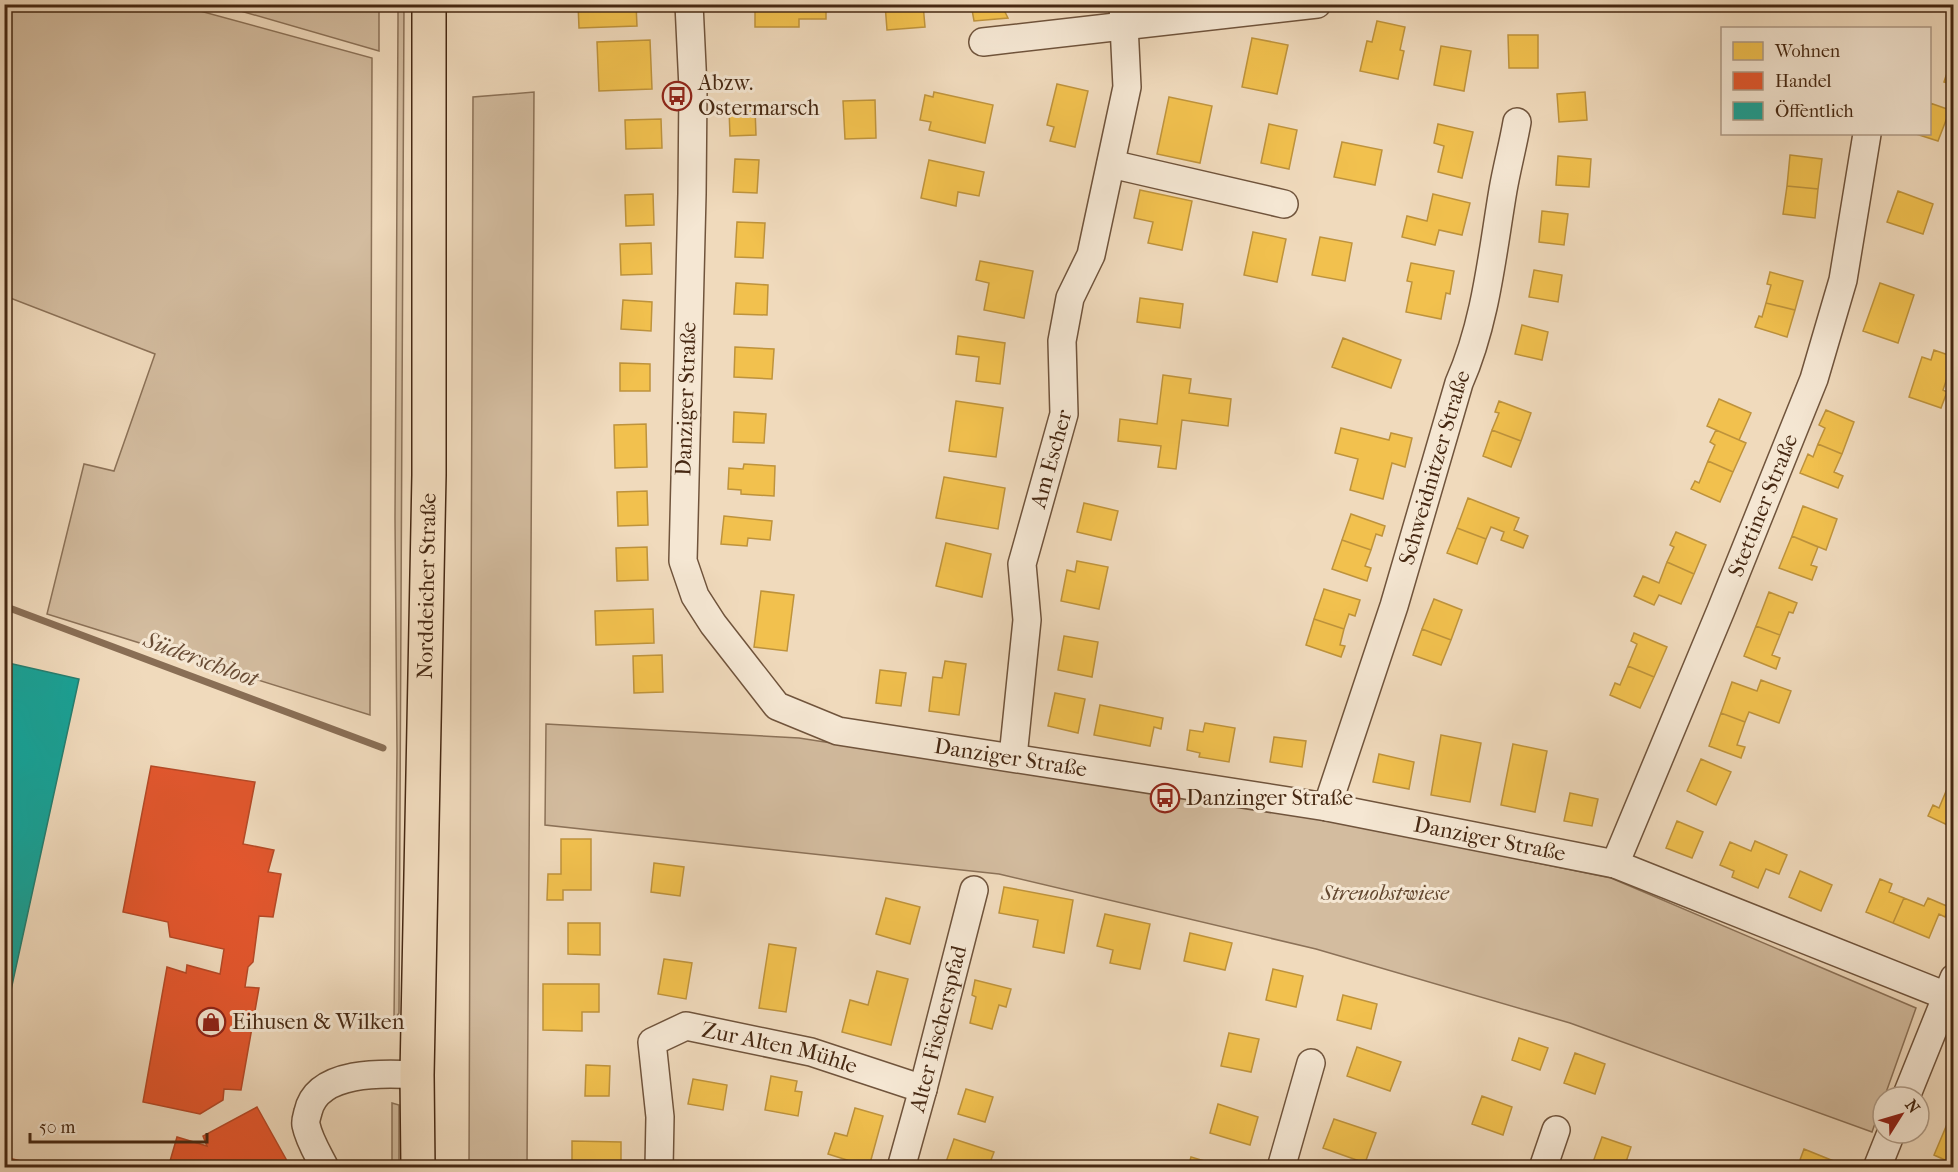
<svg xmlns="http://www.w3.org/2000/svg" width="1958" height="1172" viewBox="0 0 1958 1172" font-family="'IM FELL French Canon',serif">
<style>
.green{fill:#d3bc9f;stroke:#8c7258;stroke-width:1.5}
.homes{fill:#f2c14e;stroke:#be933c;stroke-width:1.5}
.shops{fill:#e4572e;stroke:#b54926;stroke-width:1.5}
.public{fill:#17a398;stroke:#257e70;stroke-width:1.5}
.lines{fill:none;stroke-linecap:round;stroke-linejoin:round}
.stream{stroke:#896e55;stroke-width:7}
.minor-casing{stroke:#70543c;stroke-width:30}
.major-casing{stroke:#462812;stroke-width:36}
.minor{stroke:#f5e7d3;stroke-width:27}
.major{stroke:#f0dabc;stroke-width:33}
.labels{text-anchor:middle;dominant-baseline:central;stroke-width:6;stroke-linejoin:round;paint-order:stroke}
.poi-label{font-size:22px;fill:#462812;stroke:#f5e7d3;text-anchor:start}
.street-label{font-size:22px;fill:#462812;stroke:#f5e7d3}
.park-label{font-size:22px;font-style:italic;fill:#62462e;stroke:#f5e7d3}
.water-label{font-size:24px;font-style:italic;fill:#684b34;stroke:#f5e7d3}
</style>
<rect width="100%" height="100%" fill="#f0dabc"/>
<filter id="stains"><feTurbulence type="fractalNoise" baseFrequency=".00333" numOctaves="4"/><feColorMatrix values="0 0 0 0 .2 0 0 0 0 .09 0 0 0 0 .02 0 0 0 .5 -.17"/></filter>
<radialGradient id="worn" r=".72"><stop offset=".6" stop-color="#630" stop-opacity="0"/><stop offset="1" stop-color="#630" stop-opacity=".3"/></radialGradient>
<path class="green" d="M404,4L399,1013L394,1020L397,752L395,518L398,21V5Z
M4,5H178L372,58L370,715L47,614L84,464L114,471L155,354L5,296Z
M220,5H379V51Z
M534,92L527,1167H469L473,97Z
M546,724L799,738L1324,819L1611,878L1916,1008L1872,1132L1570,1023L1316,949L999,874L545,825Z
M392,1103L399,1105V1167H392Z"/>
<path class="homes" d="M578,4H636L637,26L579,28Z
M755,4H826V19H799V27H755Z
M885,4H923L925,27L887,30Z
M971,4H1013V6L1005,12L1008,18L974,21Z
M1050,4H1086V5L1051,11Z
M1377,21L1405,27L1400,50L1404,51L1398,79L1360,71L1367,41L1372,42Z
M1508,35H1538V68H1509Z
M1252,38L1288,45L1277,94L1242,87Z
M650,40L652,89L599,91L597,42Z
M1441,46L1471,51L1464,91L1434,85Z
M1954,52V85L1944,82Z
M1057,84L1088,91L1075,147L1050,141L1054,127L1047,125Z
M934,92L993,105L985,143L929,130L931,122L920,120L925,95L933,97Z
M1585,92L1587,120L1559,122L1557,94Z
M1169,97L1212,106L1200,163L1157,154Z
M875,100L876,138L845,139L843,101Z
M1930,103L1950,110L1938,141L1916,134H1930Z
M755,108L756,135L730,136L729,109Z
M661,119L662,148L626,149L625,120Z
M1269,124L1297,130L1289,169L1261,163Z
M1438,124L1473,132L1462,178L1438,172L1444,146L1434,143Z
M1342,142L1382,150L1375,185L1334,177Z
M1790,155L1822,159L1818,189L1787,186Z
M1558,156L1591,159L1589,187L1556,185Z
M735,159L759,160L757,193L733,192Z
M929,160L984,172L979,196L958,192L956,206L921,198Z
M1787,186L1818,189L1815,218L1783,214Z
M1140,190L1192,201L1182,250L1148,243L1153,222L1134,218Z
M1898,191L1933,204L1923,234L1887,222Z
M653,194L654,225L626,226L625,195Z
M1433,194L1470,203L1462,235L1439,230L1435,245L1402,237L1407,216L1427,221Z
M1542,211L1568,214L1564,245L1539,242Z
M737,222L765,223L763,258L735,257Z
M1253,232L1286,239L1277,282L1244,275Z
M1320,237L1352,243L1345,281L1312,275Z
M651,243L652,274L621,275L620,244Z
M980,261L1033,271L1024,318L984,310L989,283L976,280Z
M1411,263L1454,271L1450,294L1446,293L1441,319L1406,312L1412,282L1407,281Z
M1534,270L1562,275L1558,302L1529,297Z
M1770,272L1803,281L1795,310L1766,303L1771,285L1767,284Z
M736,283L768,285L767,315L734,314Z
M1880,283L1914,295L1898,343L1863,331Z
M1140,298L1183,304L1180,328L1137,322Z
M623,300L652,302L651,331L621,329Z
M1766,303L1795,310L1787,337L1755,327L1759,316L1762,317Z
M1522,325L1548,332L1542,360L1515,354Z
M958,336L1005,343L1000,384L976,381L979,357L956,354Z
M1343,338L1401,360L1391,388L1332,367Z
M735,347L774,349L772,379L734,377Z
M1934,350L1954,357L1943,390L1947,392L1941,408L1909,397L1922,357L1931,360Z
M620,363L650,364V391H620Z
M1163,375L1191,379L1189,393L1231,399L1228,426L1182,420L1176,469L1158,467L1161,446L1118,441L1120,419L1157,424Z
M1719,399L1751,413L1739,440L1707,426Z
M956,401L1003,408L996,457L949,451Z
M1499,401L1531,413L1521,441L1492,430L1499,413L1495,412Z
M1826,410L1854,422L1842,454L1818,444L1825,428L1819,425Z
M734,412L766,414L764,443L733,442Z
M646,424L647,467L615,468L614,425Z
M1341,428L1389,440L1391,433L1412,438L1405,467L1392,463L1383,499L1350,490L1358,459L1335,453Z
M1492,430L1521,441L1511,467L1483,456Z
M1716,430L1746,443L1733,472L1708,461L1715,445L1710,442Z
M1818,444L1842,454L1834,472L1843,476L1838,488L1800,473L1808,454L1813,457Z
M1708,461L1733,472L1720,502L1691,489L1695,481L1699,483Z
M744,464L775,466L774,496L741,494V490L728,489L729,468L743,469Z
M944,477L1005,488L998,529L936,518Z
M647,491L648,525L618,526L617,492Z
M1468,498L1519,518L1514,530L1528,536L1523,548L1501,540L1504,532L1491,527L1486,539L1457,528Z
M1084,503L1118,511L1111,540L1077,532Z
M1803,506L1837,519L1826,550L1792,536Z
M1351,514L1385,526L1382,536L1376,534L1371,550L1342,540Z
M724,516L772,521L770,540L748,538L747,546L721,544Z
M1457,528L1486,539L1477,564L1447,553Z
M1676,532L1706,545L1694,574L1667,562L1674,547L1670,545Z
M1792,536L1818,547L1811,565L1817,567L1812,580L1779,568Z
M1342,540L1371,550L1365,566L1371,568L1367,581L1332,569Z
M946,543L991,554L982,597L936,586Z
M647,547L648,580L617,581L616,548Z
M1077,561L1108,567L1099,609L1061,601L1067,570L1075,572Z
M1667,562L1694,574L1681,604L1659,595L1654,605L1634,596L1643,576L1659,583Z
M1324,589L1360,600L1355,616L1349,614L1344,629L1314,619Z
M761,591L794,595L787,651L754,647Z
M1769,592L1797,603L1793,613L1789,612L1780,635L1756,626Z
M1434,599L1462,610L1451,640L1422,629Z
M653,609L654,643L596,645L595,611Z
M1314,619L1344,629L1340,645L1345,646L1341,657L1306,645Z
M1756,626L1780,635L1772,655L1780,658L1776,669L1744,656Z
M1422,629L1451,640L1441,665L1413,655Z
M1634,633L1667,647L1654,677L1628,666L1637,644L1631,641Z
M1064,636L1098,642L1092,677L1058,670Z
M662,655L663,692L634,693L633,656Z
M945,661L966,664L959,715L929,711L933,677L942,678Z
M1628,666L1654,677L1640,708L1610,695L1615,683L1620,685Z
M880,670L906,673L901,706L876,703Z
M1761,680L1791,691L1779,723L1749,712L1745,722L1721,713L1732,682L1757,691Z
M1055,693L1085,699L1078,733L1048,726Z
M1100,705L1163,718L1161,729L1154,727L1150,746L1094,735Z
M1721,713L1745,722L1737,745L1745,747L1741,758L1709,746Z
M1205,723L1235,728L1229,762L1199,757L1200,753L1187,750L1190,730L1203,732Z
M1441,735L1481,743L1470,802L1431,795Z
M1274,737L1306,741L1302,767L1270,762Z
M1513,744L1547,751L1535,812L1501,805Z
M1379,754L1414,762L1409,789L1373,782Z
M1701,759L1731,772L1716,805L1687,791Z
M1954,760V775L1948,772Z
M1954,776V792L1947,789Z
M1947,789L1954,792V828L1928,816L1933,805L1939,808Z
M1570,793L1598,799L1592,826L1564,821Z
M1677,821L1703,832L1692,858L1666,848Z
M561,839H591V890H563V900H547L548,874H561Z
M1755,841L1787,855L1779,874L1766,869L1758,888L1732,877L1734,871L1720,865L1730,842L1751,851Z
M654,863L684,867L680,896L651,892Z
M1800,871L1832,885L1821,911L1789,897Z
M1880,879L1892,884L1889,892L1904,898L1893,923L1866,912Z
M1004,887L1073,900L1064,953L1033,947L1038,920L999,913Z
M886,898L920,907L910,944L876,934Z
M1904,898L1924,906L1928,898L1949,907L1945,917L1939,914L1929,938L1893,923Z
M1105,914L1150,924L1140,969L1110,963L1113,950L1097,946Z
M568,923H600V955L568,954Z
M1190,933L1232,943L1225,970L1184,961Z
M769,944L796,948L786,1012L759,1008Z
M664,959L692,963L686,999L658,994Z
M1273,969L1303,976L1296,1007L1266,1000Z
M877,971L908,979L891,1045L842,1032L850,1000L868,1005Z
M975,980L1011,989L1006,1007L999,1005L992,1029L970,1023L976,997L972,995Z
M543,984H599V1012H582V1031L543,1030Z
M1343,995L1377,1004L1371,1029L1337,1020Z
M1229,1033L1259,1039L1251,1072L1221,1066Z
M1519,1038L1548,1048L1540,1070L1512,1060Z
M1357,1047L1401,1062L1390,1091L1347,1076Z
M1575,1053L1605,1064L1595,1094L1564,1083Z
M586,1065L610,1066L609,1096H585Z
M771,1076L797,1081L795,1091L802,1092L798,1116L765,1110Z
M693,1079L727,1085L723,1110L688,1104Z
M966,1089L993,1097L985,1122L958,1114Z
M1482,1096L1512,1107L1503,1135L1472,1124Z
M1218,1104L1258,1117L1250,1145L1210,1133Z
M855,1108L883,1116L869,1167L828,1154L835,1133L847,1136Z
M1334,1119L1376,1133L1365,1163L1323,1148Z
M1948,1122L1954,1124V1164L1934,1155Z
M1602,1137L1631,1147L1624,1168H1600L1592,1165Z
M954,1139L994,1152L988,1168H953L945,1165Z
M572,1141L621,1142V1168H572Z
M1804,1149L1836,1162L1833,1168H1797Z
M1191,1157L1228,1168H1188Z"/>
<path class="shops" d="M151,766L255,782L243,844L274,850L268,872L281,874L273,917L259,916L253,962L248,967L245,987L259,988L241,1090L224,1089L223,1100L200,1114L143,1102L167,967L186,973L187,965L220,974L224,949L170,937L168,922L123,912Z
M257,1107L291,1168H168L177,1137L207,1146L203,1136Z
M4,1157L30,1163L29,1168H4Z"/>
<path class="public" d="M4,662L79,679L4,1022Z"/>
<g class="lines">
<path class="stream" d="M4,606L383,748"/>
<g class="minor-casing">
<g id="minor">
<path id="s1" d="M689,4L693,88L692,194L683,561L695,596L713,624L777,706L838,731L1327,807L1615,864L1954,999"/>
<path d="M983,42L1317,4"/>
<path d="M1111,164L1284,204"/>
<path id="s2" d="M1013,757L1027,620L1022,564L1064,414L1062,341L1070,298L1091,255L1127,87L1123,4"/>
<path id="s3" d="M1327,807L1394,606L1459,383C1486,322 1492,255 1503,190C1507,167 1513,145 1517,122"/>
<path id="s4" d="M1615,864L1721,610L1814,379L1843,280L1867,134"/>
<path d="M1906,1097L1954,978"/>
<path d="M325,1168C318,1154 309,1140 306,1125C305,1121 307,1116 308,1112C317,1070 384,1073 417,1075"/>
<path id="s5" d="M659,1168L660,1117L652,1042L686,1026L811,1052L923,1089"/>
<path id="s6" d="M901,1168L923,1089L974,890"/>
<path d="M1281,1168L1311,1063"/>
<path d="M1543,1168L1556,1130"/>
<path d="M1877,1168L1891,1133"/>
</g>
</g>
<g class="major-casing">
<g id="major">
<path id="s7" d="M418,1168L417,1075L429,475V4"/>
</g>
</g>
<use href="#minor" class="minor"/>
<use href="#major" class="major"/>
</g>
<defs>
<g id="bus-ring" transform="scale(1.5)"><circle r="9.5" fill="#f5e7d3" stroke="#8f2418" stroke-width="1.5"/><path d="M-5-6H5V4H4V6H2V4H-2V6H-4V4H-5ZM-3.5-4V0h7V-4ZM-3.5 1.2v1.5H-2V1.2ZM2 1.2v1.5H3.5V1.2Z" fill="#8f2418"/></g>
<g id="shop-ring" transform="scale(1.5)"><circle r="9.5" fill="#f5e7d3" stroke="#8f2418" stroke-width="1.5"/><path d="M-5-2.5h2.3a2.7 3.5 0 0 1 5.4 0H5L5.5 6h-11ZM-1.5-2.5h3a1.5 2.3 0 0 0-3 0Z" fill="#8f2418"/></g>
</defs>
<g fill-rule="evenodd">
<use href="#bus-ring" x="677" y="96"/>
<use href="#bus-ring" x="1165" y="798"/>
<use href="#shop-ring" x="211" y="1022"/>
</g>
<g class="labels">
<g class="poi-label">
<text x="698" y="83">Abzw.<tspan x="698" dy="25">Ostermarsch</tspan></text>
<text x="1186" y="798">Danzinger Straße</text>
<text x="232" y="1022">Eihusen &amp; Wilken</text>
</g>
<g class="street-label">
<text transform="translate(686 399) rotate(-88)">Danziger Straße</text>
<text stroke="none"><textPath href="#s2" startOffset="303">Am Escher</textPath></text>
<text stroke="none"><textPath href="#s3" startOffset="356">Schweidnitzer Straße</textPath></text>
<text stroke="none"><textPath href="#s4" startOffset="388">Stettiner Straße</textPath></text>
<text stroke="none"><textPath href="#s7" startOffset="582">Norddeicher Straße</textPath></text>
<text stroke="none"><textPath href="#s1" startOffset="972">Danziger Straße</textPath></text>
<text stroke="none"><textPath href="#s1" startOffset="1458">Danziger Straße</textPath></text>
<text stroke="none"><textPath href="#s6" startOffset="144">Alter Fischerspfad</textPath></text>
<text stroke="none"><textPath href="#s5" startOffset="260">Zur Alten Mühle</textPath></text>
</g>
<g class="park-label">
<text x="1385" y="893">Streuobstwiese</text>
</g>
<g class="water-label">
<text transform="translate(201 659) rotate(20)">Süderschloot</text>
</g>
</g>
<rect width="1958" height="1172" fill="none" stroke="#f0dabc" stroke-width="24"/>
<rect x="6" y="6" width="1946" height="1160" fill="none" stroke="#462812" stroke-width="3"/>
<rect x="12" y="12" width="1934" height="1148" fill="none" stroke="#462812" stroke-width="1.5"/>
<rect x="1721" y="27" width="210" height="108" fill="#f5e7d3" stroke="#af9b86" stroke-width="1.5"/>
<rect x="1733" y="42" width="30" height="18" fill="#f2c14e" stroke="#af9b86" stroke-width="1.5"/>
<text x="1775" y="57" font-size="18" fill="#462812">Wohnen</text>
<rect x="1733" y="72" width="30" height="18" fill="#e4572e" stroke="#af9b86" stroke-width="1.5"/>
<text x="1775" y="87" font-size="18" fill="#462812">Handel</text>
<rect x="1733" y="102" width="30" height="18" fill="#17a398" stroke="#af9b86" stroke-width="1.5"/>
<text x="1775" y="117" font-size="18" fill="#462812">Öffentlich</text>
<g transform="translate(1901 1115) rotate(53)"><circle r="28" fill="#f5e7d3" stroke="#af9b86" stroke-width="1.5"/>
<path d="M0-4.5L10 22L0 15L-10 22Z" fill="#8f2418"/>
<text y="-9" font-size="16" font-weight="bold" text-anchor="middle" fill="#462812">N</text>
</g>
<path d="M30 1133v9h177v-9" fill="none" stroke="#462812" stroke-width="3"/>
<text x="39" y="1133" font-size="18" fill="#462812" stroke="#f5e7d3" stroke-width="4.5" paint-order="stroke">50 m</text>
<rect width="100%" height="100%" filter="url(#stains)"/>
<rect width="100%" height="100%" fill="url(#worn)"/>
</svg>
